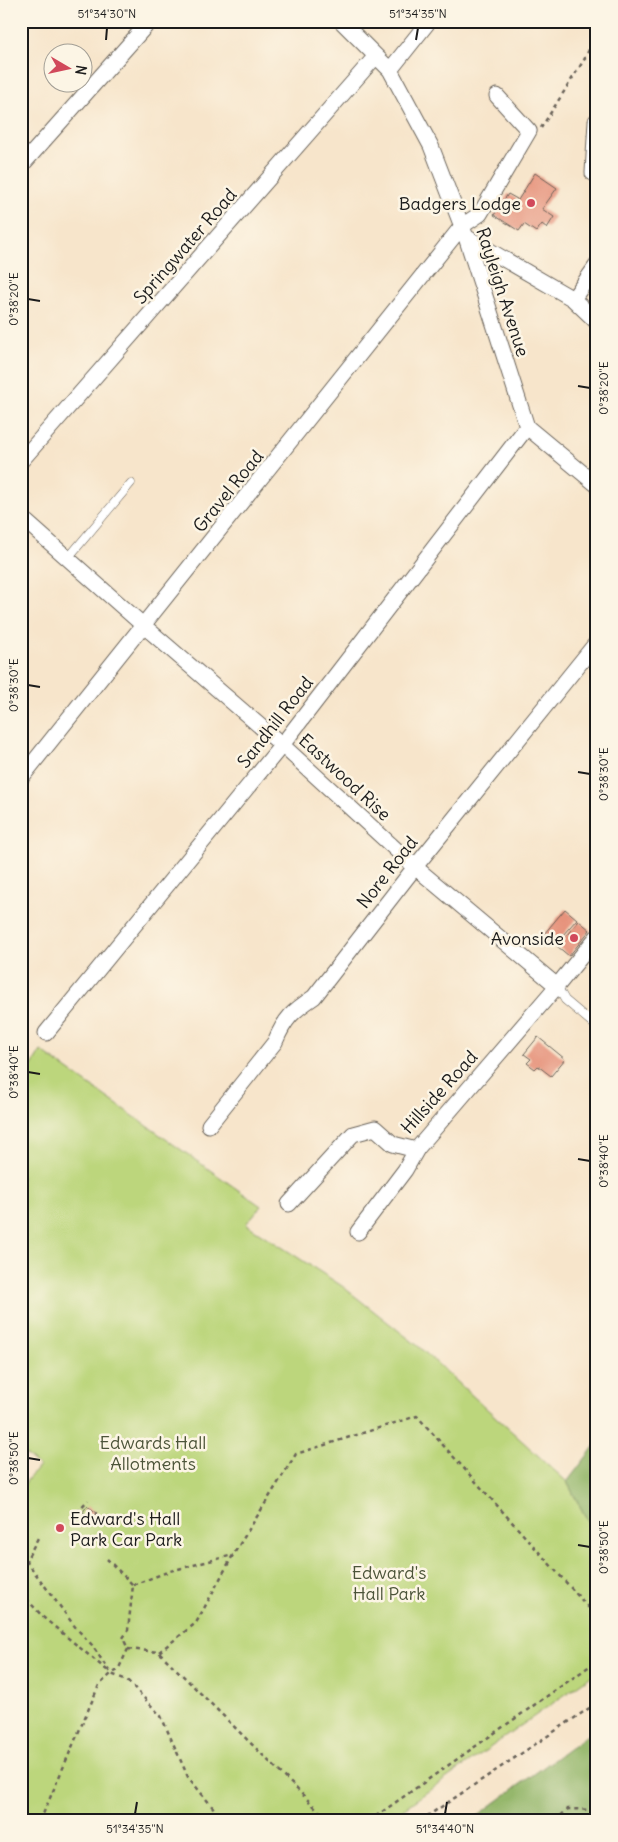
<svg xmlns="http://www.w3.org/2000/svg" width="618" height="1842" viewBox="0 0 618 1842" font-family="Delius,sans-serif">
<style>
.green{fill:#bcd67c;stroke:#6c794c}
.forest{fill:#95b76c;stroke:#586a44}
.building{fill:#e6937c}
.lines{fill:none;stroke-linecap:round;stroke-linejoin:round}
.lane-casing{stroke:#696259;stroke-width:9}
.street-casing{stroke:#696259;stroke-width:17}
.path{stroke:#696259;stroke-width:2.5;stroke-dasharray:4 4;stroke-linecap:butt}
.lane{stroke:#fff;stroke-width:8}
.street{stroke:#fff;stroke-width:15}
.ticks{fill:none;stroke:#1c1c1c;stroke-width:2}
.poi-dot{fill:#d1495b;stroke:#fcf5e5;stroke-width:2}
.labels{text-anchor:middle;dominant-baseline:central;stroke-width:5;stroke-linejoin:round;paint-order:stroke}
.poi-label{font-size:18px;fill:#1c1c1c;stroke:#fcf5e5;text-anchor:end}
.street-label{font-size:18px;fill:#1c1c1c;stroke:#fcf5e5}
.park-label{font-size:18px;fill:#4c5439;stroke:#fcf5e5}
.neatline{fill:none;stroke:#1c1c1c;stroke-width:2}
.ticks-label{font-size:12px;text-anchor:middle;fill:#1c1c1c}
</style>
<rect width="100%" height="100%" fill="#fcf5e5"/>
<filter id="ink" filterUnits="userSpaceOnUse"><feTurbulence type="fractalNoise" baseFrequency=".02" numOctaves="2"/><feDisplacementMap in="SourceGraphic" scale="10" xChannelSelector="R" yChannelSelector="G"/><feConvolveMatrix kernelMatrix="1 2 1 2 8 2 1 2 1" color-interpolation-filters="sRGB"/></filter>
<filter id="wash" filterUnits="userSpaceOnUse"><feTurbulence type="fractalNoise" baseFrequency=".0096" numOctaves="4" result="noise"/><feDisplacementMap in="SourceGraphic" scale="20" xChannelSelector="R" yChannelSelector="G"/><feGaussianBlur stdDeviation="1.12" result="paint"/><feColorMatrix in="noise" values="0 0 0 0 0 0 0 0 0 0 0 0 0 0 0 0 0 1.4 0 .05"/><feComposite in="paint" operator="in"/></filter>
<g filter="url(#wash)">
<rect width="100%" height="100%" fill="#f7e5cb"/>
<path class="green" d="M41,1051L261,1206L246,1224L342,1286L418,1346L567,1482L597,1538V1672L386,1821H21V1488L39,1466L21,1451V1083Z"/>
<path class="forest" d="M597,1443V1538L567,1482Z
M597,1728V1821H470Z"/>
<g id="blocks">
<path class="building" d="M535,173L557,188L542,209L554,217L547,228L542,224L536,232L524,224L519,231L494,215L508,194L517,199L511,207L513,208Z
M565,909L577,919L555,944L544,934Z
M579,921L590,930L569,956L557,946Z
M538,1037L565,1059L551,1076L538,1066L535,1069L527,1063L531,1059L524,1054Z
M87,1506L97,1513L91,1519L83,1512Z"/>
</g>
</g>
<g filter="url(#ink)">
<use href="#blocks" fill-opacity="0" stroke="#696259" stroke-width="1"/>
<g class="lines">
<g class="lane-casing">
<path id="lane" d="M68,558L131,483
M557,986L565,1000L597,1027"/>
</g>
<g class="street-casing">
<path id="street" d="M341,21L390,70L431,146L466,237L527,427L597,485
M390,70L429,21
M596,121L593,173L597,175
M21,166L150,21
M466,237L573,299L597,322
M573,299L597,265
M21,461L376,56
M21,517L144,626L282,745L415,867L557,986
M21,778L462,226L480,214L529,131L497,96
M46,1033L282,745L527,427
M209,1125L275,1042C285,1018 293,1011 314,997L415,867L597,642
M289,1204L353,1134L375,1128L393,1144L416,1150L557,986L597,937
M358,1232L405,1170L417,1149"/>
</g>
<path class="path" d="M541,128L584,60L597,33
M77,1512L88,1500
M21,1554L76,1628L92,1645L111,1674L127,1680L161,1716L188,1777L224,1821
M21,1570L38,1538
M133,1585L170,1571L233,1555
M21,1593L44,1618L108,1671
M128,1649L159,1652L329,1821
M159,1652L196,1623L233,1555L296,1454L417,1416L597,1617
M40,1821L99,1685L111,1674L118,1670L128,1649L123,1638L128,1630L133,1585L107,1559
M369,1821L597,1661
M420,1821L597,1703
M555,1821L568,1809L597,1810"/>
<use href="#lane" class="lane"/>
<use href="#street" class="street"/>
</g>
</g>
<path class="ticks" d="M106,40L107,28M416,40L418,28M28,299L40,301M578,386L590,388M28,685L40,687M578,772L590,774M28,1072L40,1074M578,1159L590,1161M28,1458L40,1460M578,1545L590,1547M135,1814L137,1802M445,1814L447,1802"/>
<g class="poi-dot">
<circle cx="531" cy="203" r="5"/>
<circle cx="574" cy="938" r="5"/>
<circle cx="60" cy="1528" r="5"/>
</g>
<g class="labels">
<g class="poi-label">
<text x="521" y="203">Badgers Lodge</text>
<text x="564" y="938">Avonside</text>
<text x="70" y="1518" text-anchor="start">Edward's Hall<tspan x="70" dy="21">Park Car Park</tspan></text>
</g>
<g class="street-label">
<text transform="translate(185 246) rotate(-49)">Springwater Road</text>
<text transform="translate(503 292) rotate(72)">Rayleigh Avenue</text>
<text transform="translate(228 491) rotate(-51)">Gravel Road</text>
<text transform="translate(275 722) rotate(-52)">Sandhill Road</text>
<text transform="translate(345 777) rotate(43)">Eastwood Rise</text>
<text transform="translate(387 872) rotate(-52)">Nore Road</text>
<text transform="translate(439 1092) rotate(-48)">Hillside Road</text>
</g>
<g class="park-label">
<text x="153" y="1442">Edwards Hall<tspan x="153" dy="21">Allotments</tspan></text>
<text x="389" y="1572">Edward's<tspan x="389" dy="21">Hall Park</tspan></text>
</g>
</g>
<rect width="618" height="1842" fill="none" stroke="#fcf5e5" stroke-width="55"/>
<g transform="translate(68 68) rotate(99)"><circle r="24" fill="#fcf5e5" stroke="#a29e95"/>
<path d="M0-4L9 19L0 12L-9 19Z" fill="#d1495b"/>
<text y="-8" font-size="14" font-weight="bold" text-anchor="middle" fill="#1c1c1c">N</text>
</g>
<rect x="28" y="28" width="562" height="1786" class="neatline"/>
<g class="ticks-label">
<text x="107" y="18">51°34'30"N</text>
<text x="418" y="18">51°34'35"N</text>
<text transform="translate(14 299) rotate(-90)" y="4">0°38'20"E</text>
<text transform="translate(604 388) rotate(-90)" y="4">0°38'20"E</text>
<text transform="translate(14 685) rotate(-90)" y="4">0°38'30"E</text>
<text transform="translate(604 774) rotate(-90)" y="4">0°38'30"E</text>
<text transform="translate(14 1072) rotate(-90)" y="4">0°38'40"E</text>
<text transform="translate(604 1161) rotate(-90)" y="4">0°38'40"E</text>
<text transform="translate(14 1458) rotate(-90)" y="4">0°38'50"E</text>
<text transform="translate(604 1547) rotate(-90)" y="4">0°38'50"E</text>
<text x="135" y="1833">51°34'35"N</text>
<text x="445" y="1833">51°34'40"N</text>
</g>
</svg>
